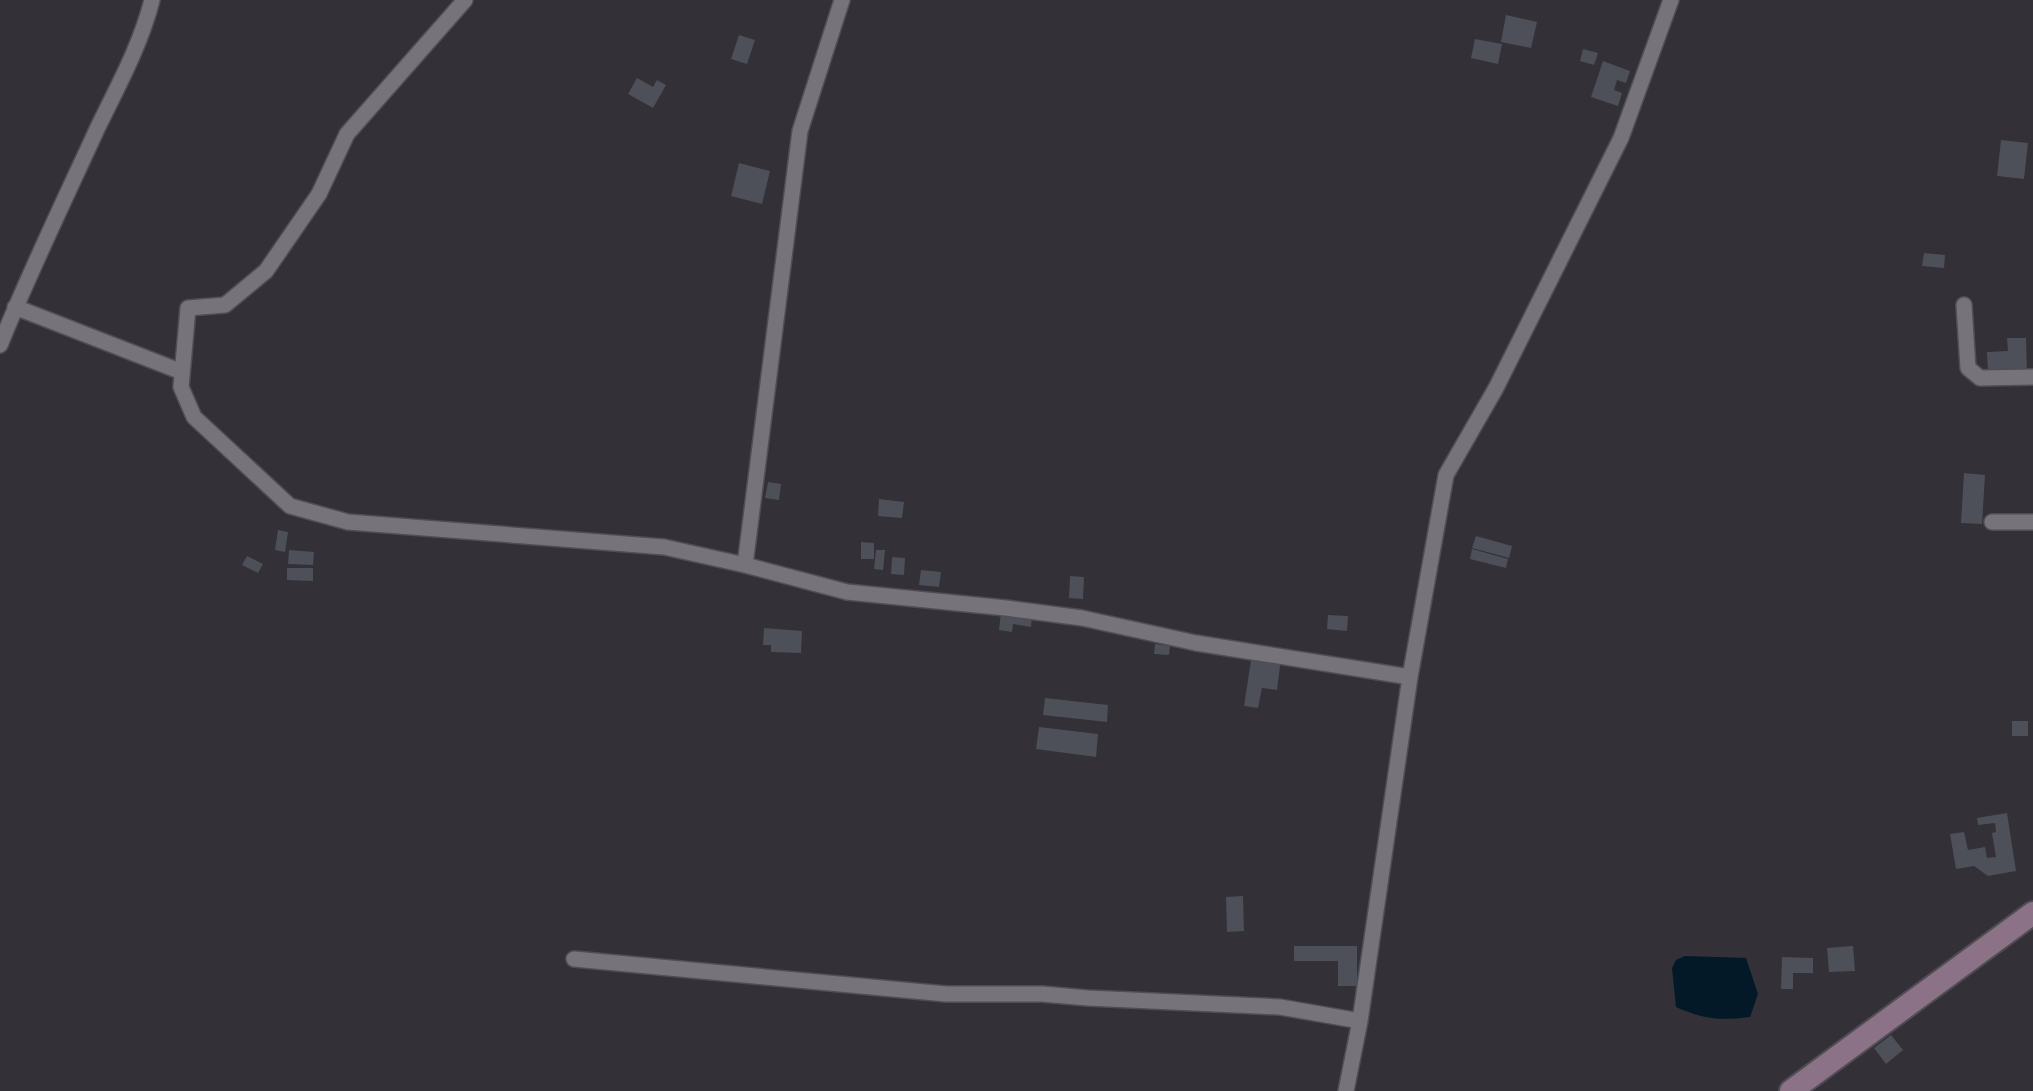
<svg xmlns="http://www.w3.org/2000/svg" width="2033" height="1091" viewBox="0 0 2033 1091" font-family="'Zilla Slab',serif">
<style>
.water{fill:#031927}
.building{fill:#4d5058}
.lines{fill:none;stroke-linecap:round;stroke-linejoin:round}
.street-casing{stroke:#504d54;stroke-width:18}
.secondary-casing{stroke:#504d54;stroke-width:26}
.street{stroke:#77737b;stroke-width:15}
.secondary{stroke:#8b7286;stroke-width:22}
</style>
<rect width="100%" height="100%" fill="#333037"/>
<path class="water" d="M1685,956L1746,958L1758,994L1750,1017C1719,1021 1704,1019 1676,1007L1672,968L1676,960Z"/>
<path class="building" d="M1506,15L1537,22L1531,48L1501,42Z
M739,35L755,40L747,64L731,59Z
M1475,39L1502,44L1498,64L1471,58Z
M1583,49L1598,53L1594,65L1580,61Z
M1603,61L1630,71L1626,83L1617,80L1614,90L1622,93L1618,106L1591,97Z
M637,78L653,87L657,80L666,85L653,108L628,94Z
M2001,140L2028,143L2024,179L1997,176Z
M739,163L770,171L762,204L731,196Z
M1924,253L1945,255L1944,268L1922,266Z
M2007,338H2026L2027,373L1988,374L1987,352L2008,351Z
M1964,473L1985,475L1982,524L1961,523Z
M768,482L781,484L779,500L765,498Z
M879,499L904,502L902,518L878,516Z
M278,530L288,532L285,552L275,550Z
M1476,536L1512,546L1509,558L1472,548Z
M861,542L874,543V559H861Z
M1472,549L1508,559L1506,568L1470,559Z
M289,550L314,552L313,565L288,564Z
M876,550H885L883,570L874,569Z
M247,556L263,564L258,573L242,565Z
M892,557L905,558L904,575L891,574Z
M287,568H313V581L287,580Z
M921,570L941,572L939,587L919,585Z
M1070,576L1084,577L1083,599L1069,598Z
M1001,612L1032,616L1031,627L1013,624L1012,632L999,630Z
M1328,615L1348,616L1347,631L1327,629Z
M764,628L802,631L801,653L771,652V645H763Z
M1155,644L1170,646L1169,655L1154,654Z
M1252,654L1281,658L1277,690L1262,688L1258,708L1244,706Z
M1045,698L1108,705L1107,722L1043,715Z
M2012,721H2028V736H2012Z
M1039,727L1098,734L1096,757L1036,749Z
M2007,813L2016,871L1988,876L1974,866L1956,869L1950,834L1964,832L1968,850L1985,847L1987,858L1996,857L1992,833L1996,832L1995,823L1978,825L1977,818Z
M1243,896L1244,931L1227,932L1226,897Z
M1294,946H1357V986H1338V961H1294Z
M1853,946L1855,971L1829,972L1827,948Z
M1782,957L1813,958V973H1793V989H1781Z
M1891,1035L1903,1050L1886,1064L1874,1048Z"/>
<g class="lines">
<g class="street-casing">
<path id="street" d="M465,0L347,134L319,194L266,271L225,305L188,308L181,387L194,417L290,506L348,522L664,547L745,565L847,592L1006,608L1082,618L1196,643L1410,677L1446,475L1496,388L1621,138L1671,0
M1964,305L1968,368L1980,378L2033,377
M15,307L182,372
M0,345C30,271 65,199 98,127C118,86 141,44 152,0
M1992,522H2033
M745,565L800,131L842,0
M574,959L946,994H1042L1088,998L1280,1007L1360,1021
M1346,1091L1360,1021L1410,677"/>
</g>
<g class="secondary-casing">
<path id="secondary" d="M1791,1091L2033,913"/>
</g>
<use href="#street" class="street"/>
<use href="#secondary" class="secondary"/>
</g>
</svg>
